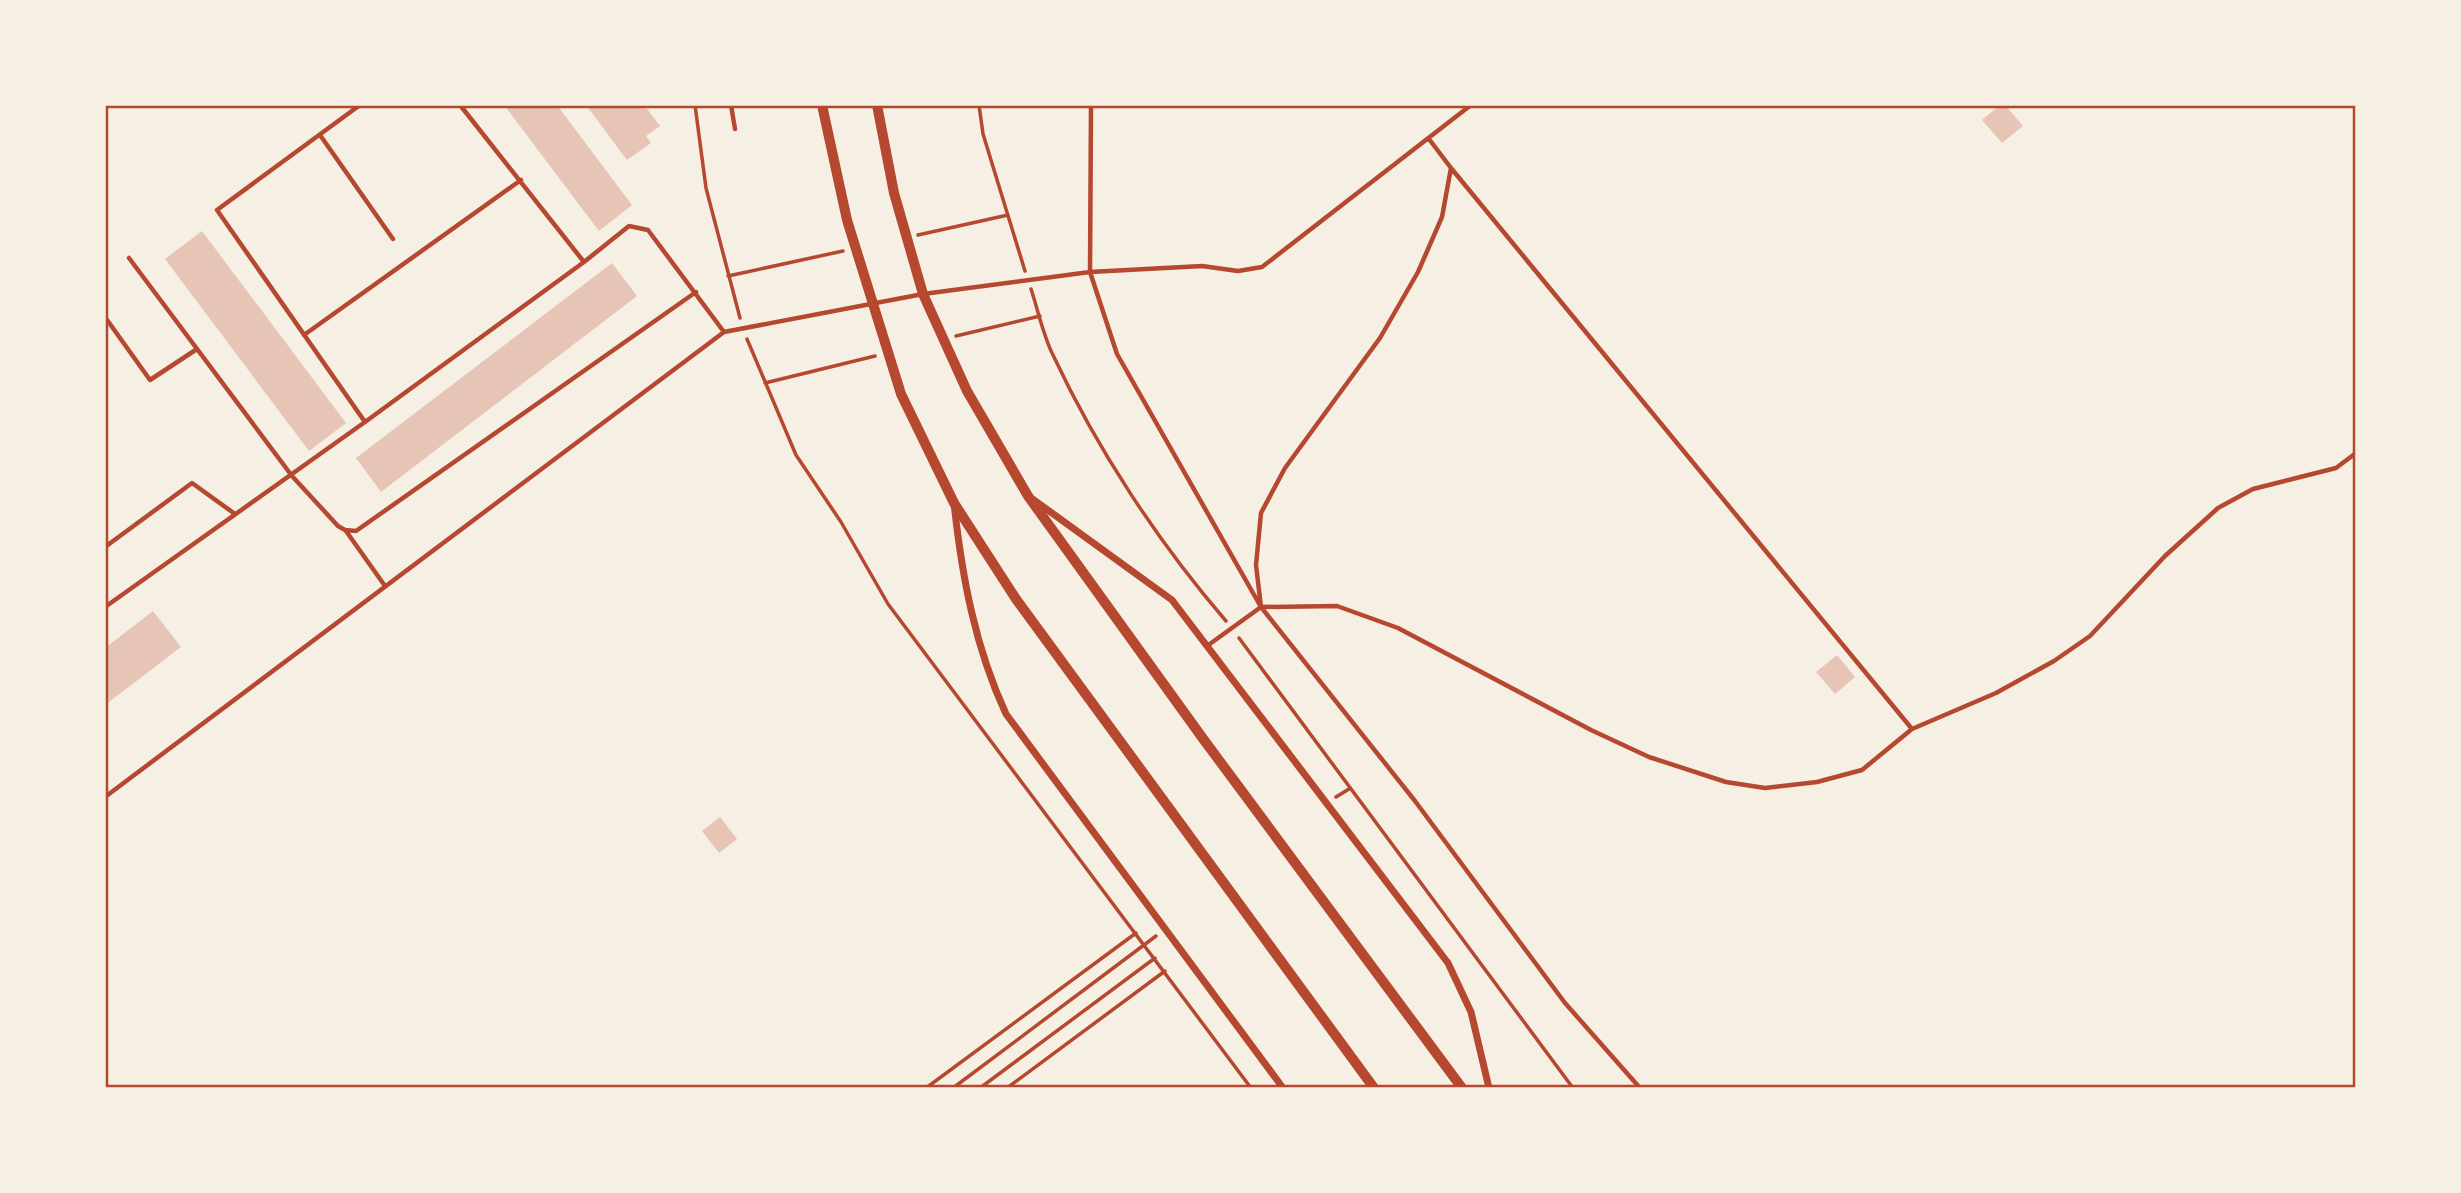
<svg xmlns="http://www.w3.org/2000/svg" width="2461" height="1193" viewBox="0 0 2461 1193" font-family="'DM Sans',sans-serif">
<style>
.building{fill:#e6c5b7}
.lines{fill:none;stroke-linecap:round;stroke-linejoin:round}
.path{stroke:#b5482f;stroke-width:3.5}
.service{stroke:#b5482f;stroke-width:4.5}
.minor{stroke:#b5482f;stroke-width:7}
.tertiary{stroke:#b5482f;stroke-width:10}
.neatline{fill:none;stroke:#b5482f;stroke-width:2.5}
</style>
<rect width="100%" height="100%" fill="#f6efe4"/>
<path class="building" d="M504,105H557L632,205L599,231Z
M586,105H644L660,126L646,136L651,143L627,160Z
M2000,105H2005L2023,126L2002,143L1982,120Z
M202,231L346,423L309,451L165,259Z
M612,263L637,296L381,492L356,458Z
M153,611L181,647L105,705V648Z
M1837,655L1855,677L1835,694L1816,672Z
M720,817L737,839L719,853L702,831Z"/>
<g class="lines">
<path class="path" d="M695,105L706,188L740,318
M979,105L983,134L1025,271
M918,235L1008,215
M728,276L843,251
M1031,289C1038,310 1043,335 1053,355C1097,449 1158,542 1226,621
M956,336L1040,316
M747,339L796,455L841,522L888,604L1251,1088
M765,383L875,356
M1239,638L1573,1088
M1336,797L1349,789
M926,1088L1136,933
M953,1088L1156,936
M980,1088L1155,958
M1007,1088L1165,971"/>
<path class="service" d="M360,105L217,210L365,422L584,262L460,105
M731,105L735,129
M1091,105L1090,272L1117,354L1261,607L1415,801L1565,1003L1640,1088
M320,135L393,239
M1451,168L1912,729
M129,258L292,476L338,526L345,530L356,531L696,292
M584,262L629,226L648,230L724,332L923,294L1090,272L1202,266L1238,271L1262,267L1471,105
M105,317L150,380L197,349
M304,335L521,180
M346,531L385,586
M105,547L192,483L235,514
M105,607L365,422
M1261,607L1337,606L1398,628L1591,730L1649,757L1726,782L1765,788L1817,782L1862,770L1912,729L1996,693L2054,661L2090,636L2165,556L2218,508L2253,489L2336,468L2356,453
M1207,646L1261,607L1256,565L1261,513L1285,468L1380,338L1418,272L1442,217L1451,168L1429,139
M105,797L724,332"/>
<path class="minor" d="M1034,500L1172,600L1448,963L1471,1012L1489,1088
M954,503C962,577 975,647 1006,714L1283,1088"/>
<path class="tertiary" d="M822,105L847,220L901,394L954,503L1016,599L1374,1088
M877,105L894,193L923,294L967,391L1028,496L1204,740L1462,1088"/>
</g>
<rect width="2461" height="1193" fill="none" stroke="#f6efe4" stroke-width="214"/>
<rect x="107" y="107" width="2247" height="979" class="neatline"/>
</svg>
